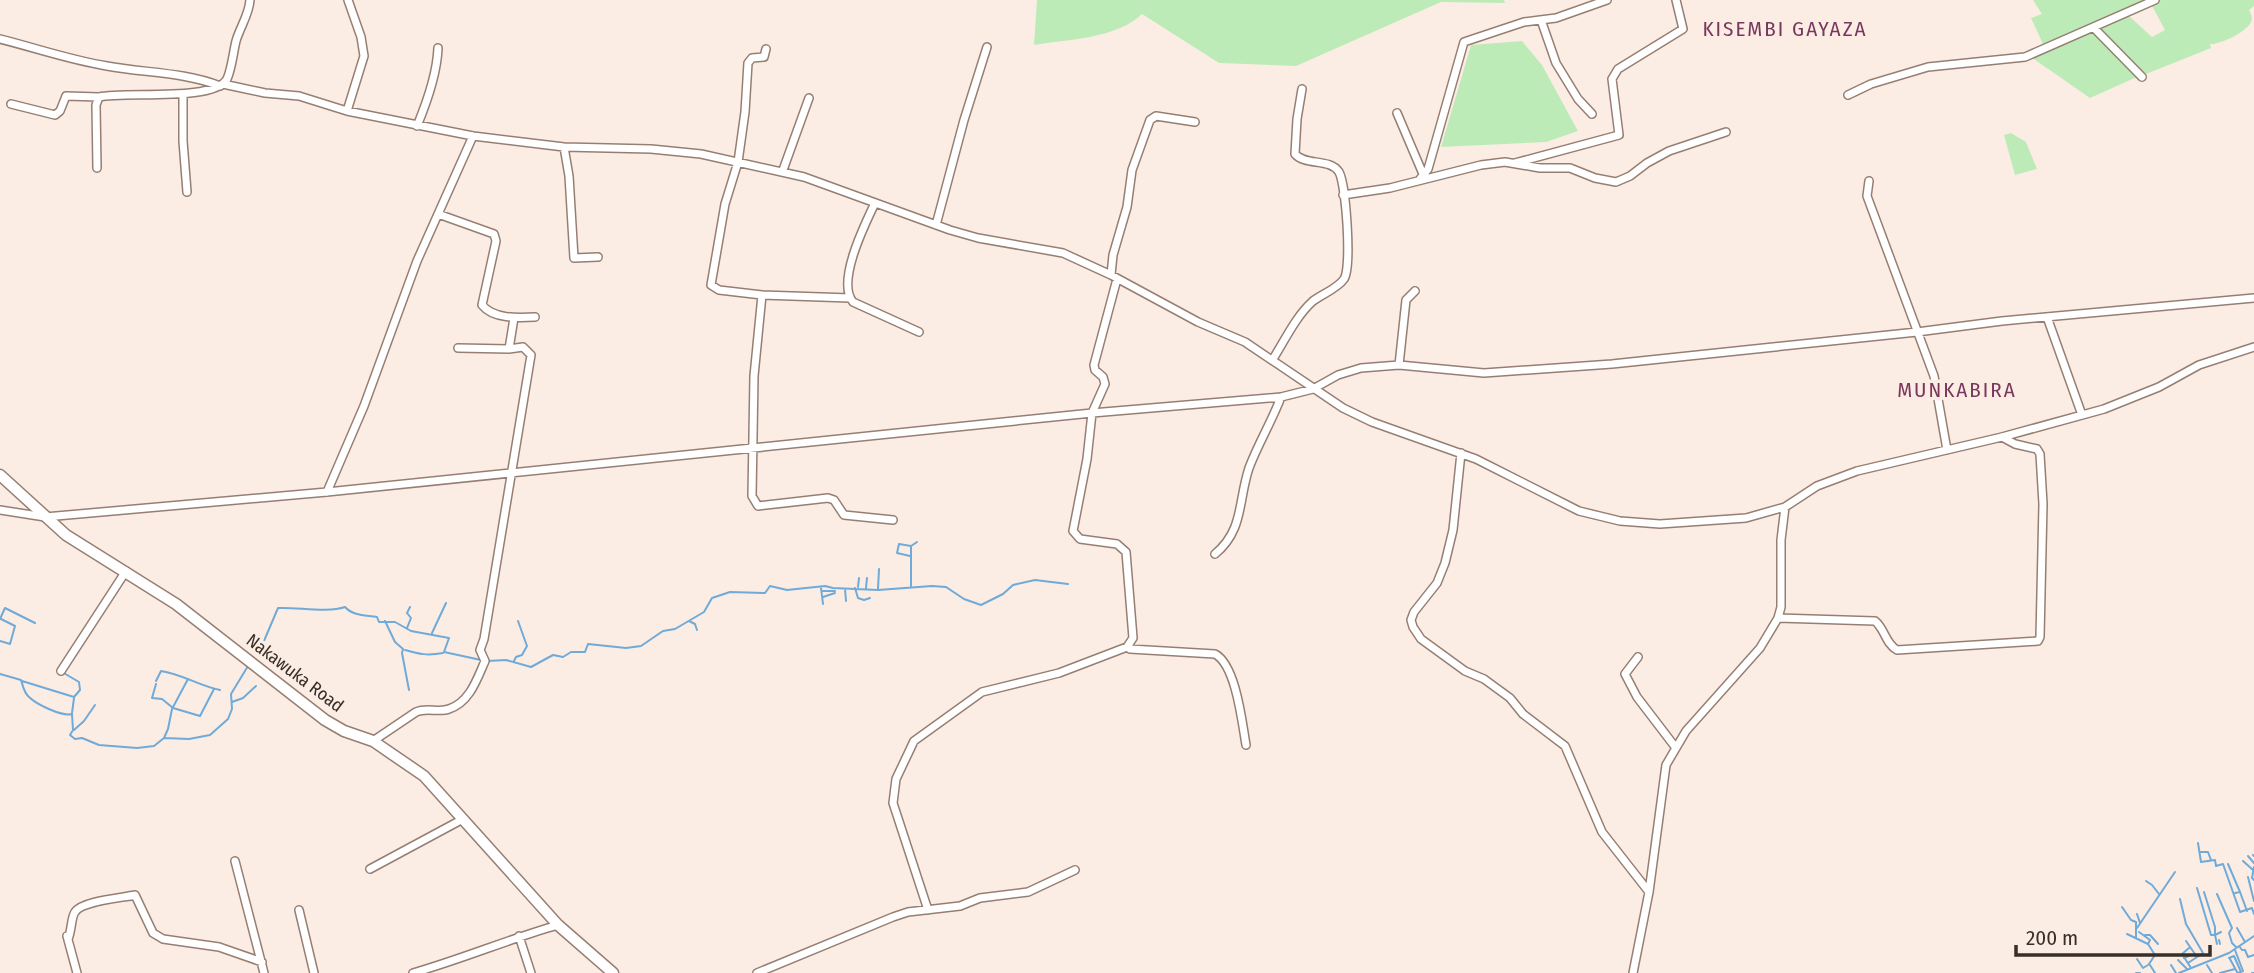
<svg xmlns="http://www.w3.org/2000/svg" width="2254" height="973" viewBox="0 0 2254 973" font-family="'Fira Sans Condensed',sans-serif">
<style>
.green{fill:#bdebb7}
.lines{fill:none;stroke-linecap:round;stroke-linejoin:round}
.stream{stroke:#6faad8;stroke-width:2}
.minor-casing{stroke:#967f72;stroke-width:10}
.secondary-casing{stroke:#967f72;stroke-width:13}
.minor{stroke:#fff;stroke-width:7}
.secondary{stroke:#fff;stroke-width:10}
.labels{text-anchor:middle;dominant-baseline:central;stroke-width:7;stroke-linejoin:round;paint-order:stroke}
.street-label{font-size:18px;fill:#382f29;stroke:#fcede4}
.quarter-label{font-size:21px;letter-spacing:2px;fill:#78385d;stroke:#fcede4}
</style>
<rect width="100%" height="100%" fill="#fcede4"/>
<path class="green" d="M1037,0H1504L1505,3L1441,2L1296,66L1219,63L1142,14C1116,39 1068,39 1034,45Z
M2033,0H2145L2043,44L2031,18L2042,14Z
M2161,0H2254V6L2249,10C2251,14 2253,17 2251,22C2247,32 2219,45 2210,44L2211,48L2146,74L2102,32L2101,26L2129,16L2152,37L2165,30L2151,4Z
M2094,31L2139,76L2090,98L2031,57Z
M1522,41L1542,65L1578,131L1546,142L1441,147L1471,45Z
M2011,133L2026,142L2037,169L2015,175L2004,135Z"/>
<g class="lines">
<path class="stream" d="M910,556L897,553L899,544L911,546
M911,586V546L917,542
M858,587L859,578
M821,588L823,604
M855,588L858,598L864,600L870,598
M866,588L867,578
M845,589L846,601
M878,589L879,569
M822,591H835
M823,597L835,593
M0,619L5,608L35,623
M385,621L395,642L403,649L402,653L409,690
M689,621L695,624L697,630
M407,628L411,618L407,613L410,607
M432,633L446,603
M0,641L10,644L15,626L1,619
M405,650C419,654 427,656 443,653
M258,655L278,608C298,607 327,613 345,607C353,616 366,615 377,617L379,622H395L411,631L449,638L444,652L481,660
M487,661L506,660L531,667L553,655L563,657L571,652H585L588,644L626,648L641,646L663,631L675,629L704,612L712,598L730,592L765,593L770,586L787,590L825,586L833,588L878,590L932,586L946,587L964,599L981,605L1003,594L1013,585L1035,580L1068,584
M514,661L516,657L522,655L527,646L518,621
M0,674L21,680C23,686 24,693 29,697C36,704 62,717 72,714L73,730L70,735L75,739L82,738L99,745L137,748L154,746L164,738L189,739L210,735L228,719L232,709L231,694L248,666
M22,681L74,697L80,690L79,682L62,672
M156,681L161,671C182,674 199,686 220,690
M156,684L152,698L162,699L173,708L200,716L214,689
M232,702L243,698L256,686
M72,713L74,698
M74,730L84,721L95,705
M164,738L168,729L172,709L188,679
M2198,843L2201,862L2215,860L2216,866L2223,864L2240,912L2252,908L2254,914
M2201,852H2208L2211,860
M2253,855L2254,856
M2248,856L2254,863
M2243,861L2253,870
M2228,864L2240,892
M2254,867L2252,878L2254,880
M2248,877L2254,901
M2146,881L2152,885L2159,894
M2197,888L2211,935H2215
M2204,892L2215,927V934
M2235,893L2240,892L2247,911
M2217,894L2232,928L2229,933L2232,943L2236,947
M2180,899L2186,924L2203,953L2188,963
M2122,907L2131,920L2136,922V938
M2137,914L2140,923
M2137,928L2175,872
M2237,928L2245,942
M2139,932L2150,940L2148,944
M2127,934L2148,944L2155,955L2149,964
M2145,935H2150L2158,944
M2219,940L2220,944
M2186,941L2197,957
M2217,944L2215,935L2221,932
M2239,946L2242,950H2245L2248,957L2254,955
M2189,948L2182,954L2191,968
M2235,950L2243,971L2238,973
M2184,958L2191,955
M2229,958L2234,956L2241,972
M2137,959L2143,968L2148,965
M2230,959L2237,972
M2178,960L2187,969
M2150,965L2155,973
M2171,965L2176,973
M2207,965L2212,973
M2136,973H2140
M2179,973L2229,953L2254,936
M2220,973L2235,969
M2252,973H2254"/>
<g class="minor-casing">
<path id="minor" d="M1541,20L1556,63L1578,99L1592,114
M2094,28L2142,77
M0,39C36,48 70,60 107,66C145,73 184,72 220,86L223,84L265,93L299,96L347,111L473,136L564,147L651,149L701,154L804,177L950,230L978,238L1063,253L1111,275L1198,322L1245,342L1343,408L1372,422L1476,459L1579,511L1620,521L1660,524L1746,518L1785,507L1817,486L1857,471L2002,437L2104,409L2159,387L2199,365L2254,347
M766,49L764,57L752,58L748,63L745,112L738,162L725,204L711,285L719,290L762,295L754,376L752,496L758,506L828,498L834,500L844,515L893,520
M183,94V141L187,192
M1848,95L1871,84L1928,67L2025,57L2155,0
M11,104L55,115L60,111L66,96L99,97
M347,111L364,56L361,37L348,0
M1397,113L1423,174
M417,126C427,102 437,74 438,48
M564,147L569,176L574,258L598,257
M1515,163L1619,135L1612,79L1618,69L1683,29L1676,0
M97,168L96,105L99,97C125,91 214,102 227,79C232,68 233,53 236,41C240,27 249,15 250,0
M783,170L809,98
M1420,179L1428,169L1464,42L1524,22L1556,18L1607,0
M1869,181L1867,196L1934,376L1947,450
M1343,195L1390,188L1481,165L1505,162L1540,168H1570L1595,178L1616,182L1630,176L1647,163L1669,151L1726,132
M875,203C865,224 836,282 853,302L919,332
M438,214L494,234L496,241L482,305C493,319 518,318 535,317
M936,225L964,120L987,47
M1111,275L1113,255L1127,207L1132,170L1150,120L1156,116L1195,122
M762,295L850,298
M2047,317L2082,415
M509,349L514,318
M1273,359C1285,340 1296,316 1313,301C1322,294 1337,289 1344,279C1352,267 1346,185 1339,172C1330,158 1305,166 1295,154L1297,119L1302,89
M1399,365L1406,300L1415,291
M1461,453L1453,530L1445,563L1437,583L1414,612L1411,620L1413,627L1421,639L1465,671L1484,679L1510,698L1523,714L1565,746L1602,832L1649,892
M327,492L364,406L417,261L473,136
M0,510L45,517L327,492L1092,413L1281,397L1313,389L1338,375L1361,368L1399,365L1484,373L1612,364L1917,332L2002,321L2254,298
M1215,554C1244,530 1238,501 1249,468C1258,444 1272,421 1281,397
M1778,618L1875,621C1885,629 1885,643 1897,650L2038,641L2040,637L2043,504L2040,454L2037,449L2015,444L2002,437
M1127,647L1130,649L1215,654C1236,665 1242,722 1246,745
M1638,657L1625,674L1637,697L1676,748
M61,671L126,571
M373,741L416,712C427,707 439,713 449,709C470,702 477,679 485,661L480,650L484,639L531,355L523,347L509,349L458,348
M235,861L264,973
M370,869L463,819
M299,910L314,973
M928,910L893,803L896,779L914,741L982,692L1059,673L1127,647L1133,638L1126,552L1117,544L1080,539L1073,531L1087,459L1092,413L1105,384L1103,377L1095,370L1094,365L1117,279
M67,936L77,973
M519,936L531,973
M68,939C72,930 71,917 75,912C82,901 121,898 135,895L153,933L163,939L219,947L262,962
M413,973C462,959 509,939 558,925
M757,973L893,917L908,912L960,906L980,898L1028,892L1075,870
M1633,973L1649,892L1666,765L1686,731L1760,648L1778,618L1781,607V540L1785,507"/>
</g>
<g class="secondary-casing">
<path id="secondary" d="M0,475L66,535L176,604L325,720L344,731L373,741L424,776L558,925L613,973"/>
</g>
<use href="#minor" class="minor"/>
<use href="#secondary" class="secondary"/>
</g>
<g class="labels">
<g class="street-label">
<text transform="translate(295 673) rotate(37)">Nakawuka Road</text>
</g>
<g class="quarter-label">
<text x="1785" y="29">KISEMBI GAYAZA</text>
<text x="1957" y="390">MUNKABIRA</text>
</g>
</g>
<path d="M2016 945v10h194v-10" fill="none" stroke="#382f29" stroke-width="3.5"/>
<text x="2026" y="945" font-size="21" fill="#382f29" stroke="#fcede4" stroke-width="5" paint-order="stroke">200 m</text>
</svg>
